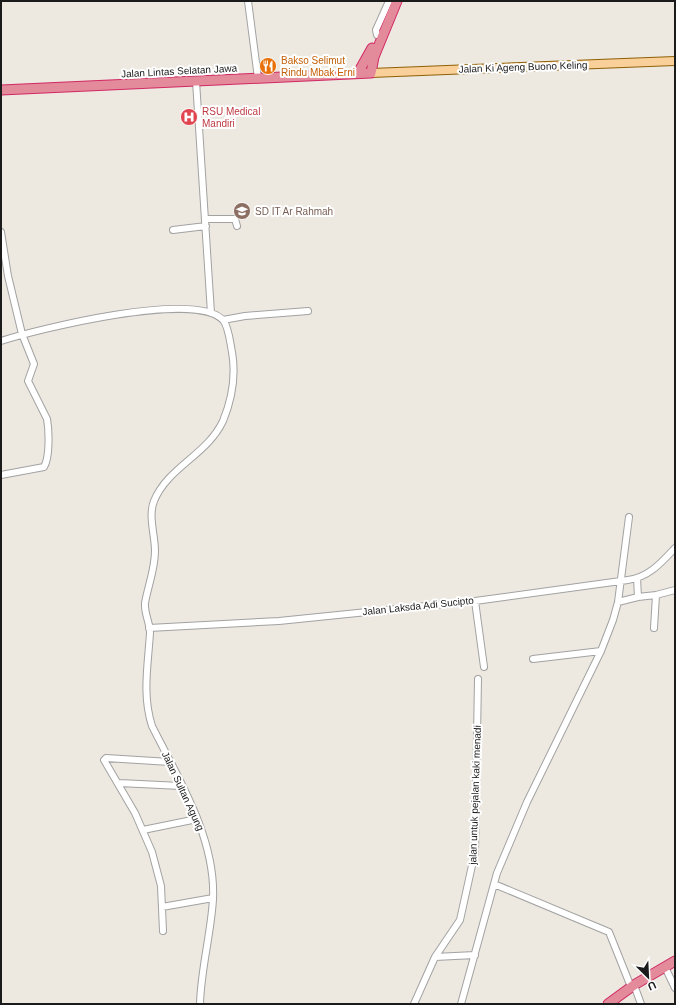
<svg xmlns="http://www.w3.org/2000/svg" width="676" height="1005" viewBox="0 0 676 1005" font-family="Helvetica,sans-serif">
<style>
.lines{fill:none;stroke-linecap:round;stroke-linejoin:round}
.minor-casing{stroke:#a2a2a2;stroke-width:8}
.major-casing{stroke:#8f6004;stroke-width:10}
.highway-casing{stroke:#d12863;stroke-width:11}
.minor{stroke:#fff;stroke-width:6}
.major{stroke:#f9cf9a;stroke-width:8}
.highway{stroke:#e38a9b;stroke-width:9}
.labels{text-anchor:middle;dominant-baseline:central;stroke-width:4;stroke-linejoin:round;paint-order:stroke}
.food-label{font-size:10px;fill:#c56008;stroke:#fff;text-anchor:start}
.street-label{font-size:10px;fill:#1b1b1b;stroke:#fff}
.health-label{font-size:10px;fill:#be3a42;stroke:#fff;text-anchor:start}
.education-label{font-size:10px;fill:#785e54;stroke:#fff;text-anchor:start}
</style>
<rect width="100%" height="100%" fill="#ede9e1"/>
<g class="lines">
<g class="minor-casing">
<path id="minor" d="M248,1L258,78
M382,37L377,35L376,30L389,1
M196,81L211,313
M206,219H235L237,226
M173,230L206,226
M1,232L8,276L22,334L34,364L28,381L47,419C49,430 50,457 44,467L1,475
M223,320L245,316L308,311
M1,341C39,329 195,290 223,320C229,327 230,343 232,352C236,375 232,399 223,421C207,455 168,467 154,501C148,516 155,535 155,551C155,569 148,586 145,603C144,613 150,623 150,633C148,665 142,695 152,726C178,778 216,838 213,899C211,934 201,968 200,1004
M637,578L638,597L656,595
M475,601L484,667
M618,602L638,597
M149,628L279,621L475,601L628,580C649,577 661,563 675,548
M654,628L656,595L675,590
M533,659L601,651
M119,783L181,786
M143,830L197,819
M494,884L609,932L631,987
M162,907L213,898
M163,931L161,886L152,852L135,813L104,760L106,758L170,762
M475,955L435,957L460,920L475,852L478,679
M665,967L675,988
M634,985L641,1004
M414,1004L435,957
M461,1004L497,873L527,802L601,651L613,620L618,602L629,517"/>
</g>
<g class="major-casing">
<path id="major" d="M371,73L675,61"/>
</g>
<g class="highway-casing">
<path id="highway" d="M358,73L372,48
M1,90L371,73L374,57L397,1
M608,1004L634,985L675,961"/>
</g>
<use href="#minor" class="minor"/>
<use href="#major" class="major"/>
<use href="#highway" class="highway"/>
</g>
<defs>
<g id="restaurant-disc" transform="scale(0.9)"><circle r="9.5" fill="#e8710a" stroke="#fff"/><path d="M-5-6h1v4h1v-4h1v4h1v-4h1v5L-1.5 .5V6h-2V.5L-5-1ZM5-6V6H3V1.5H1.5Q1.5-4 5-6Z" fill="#fff"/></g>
<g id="hospital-disc" transform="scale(0.9)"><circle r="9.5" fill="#e0444e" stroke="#fff"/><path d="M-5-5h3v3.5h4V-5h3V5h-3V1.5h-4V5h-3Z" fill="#fff"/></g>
<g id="school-disc" transform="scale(0.9)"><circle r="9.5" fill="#8d6e63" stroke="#fff"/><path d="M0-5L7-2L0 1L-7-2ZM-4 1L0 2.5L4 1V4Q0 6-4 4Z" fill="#fff"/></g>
</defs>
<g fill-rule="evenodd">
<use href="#restaurant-disc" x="268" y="66"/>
<use href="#hospital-disc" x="189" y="117"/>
<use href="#school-disc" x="242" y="211"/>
</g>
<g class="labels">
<g class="food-label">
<text x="281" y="60">Bakso Selimut<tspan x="281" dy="12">Rindu Mbak Erni</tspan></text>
</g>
<g class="street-label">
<text transform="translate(523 67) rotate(-2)">Jalan Ki Ageng Buono Keling</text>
<text transform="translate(179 71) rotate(-3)">Jalan Lintas Selatan Jawa</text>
<text transform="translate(418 606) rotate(-6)">Jalan Laksda Adi Sucipto</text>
<text transform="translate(183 791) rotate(65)">Jalan Sultan Agung</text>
<text transform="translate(475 795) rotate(-88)">jalan untuk pejalan kaki menadi</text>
</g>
<g class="health-label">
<text x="202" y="111">RSU Medical<tspan x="202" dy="12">Mandiri</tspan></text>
</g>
<g class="education-label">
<text x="255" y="211">SD IT Ar Rahmah</text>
</g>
</g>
<rect width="676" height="1005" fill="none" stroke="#1b1b1b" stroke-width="4"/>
<g transform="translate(648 977) rotate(156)" stroke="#ffffff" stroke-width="3" paint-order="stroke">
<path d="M0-3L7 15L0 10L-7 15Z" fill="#1b1b1b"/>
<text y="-6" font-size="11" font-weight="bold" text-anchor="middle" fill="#1b1b1b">U</text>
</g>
</svg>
